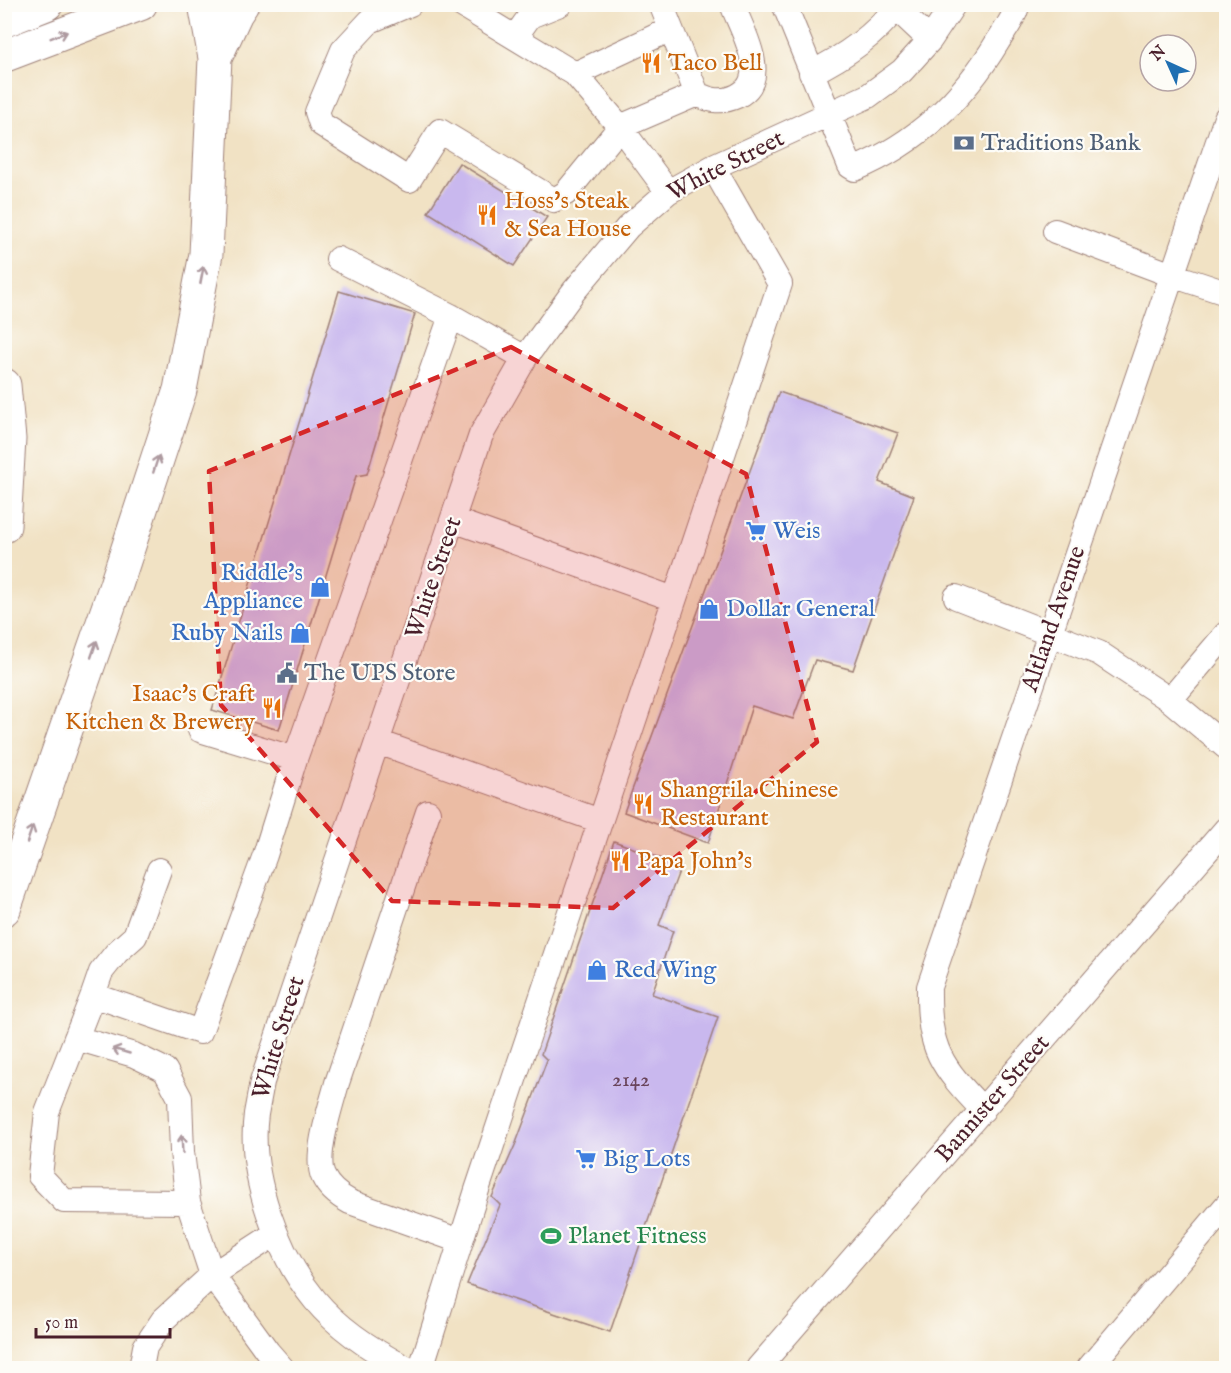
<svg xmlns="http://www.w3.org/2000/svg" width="1231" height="1373" viewBox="0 0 1231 1373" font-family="'IM FELL English',serif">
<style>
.building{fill:#c9b8ee}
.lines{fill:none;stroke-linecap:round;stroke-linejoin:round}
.minor-casing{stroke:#9e8078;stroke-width:26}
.major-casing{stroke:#9e8078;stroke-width:34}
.highway-casing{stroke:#9e8078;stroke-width:35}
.minor{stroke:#fff;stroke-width:24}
.major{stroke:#fff;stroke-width:32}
.highway{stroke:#fff;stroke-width:33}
.oneway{stroke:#ae9aa0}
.marked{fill:#d62828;fill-opacity:0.2;stroke:#d62828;stroke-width:4.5;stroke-dasharray:12 8;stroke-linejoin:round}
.labels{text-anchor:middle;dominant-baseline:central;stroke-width:4.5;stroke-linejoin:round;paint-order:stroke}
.number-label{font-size:21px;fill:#6a455c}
.food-label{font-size:24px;fill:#c56008;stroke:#fdfcf7;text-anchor:start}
.service-label{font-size:24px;fill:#4e5e75;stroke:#fdfcf7;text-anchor:start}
.street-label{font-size:24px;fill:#4a1f2b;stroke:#fdfcf7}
.shop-label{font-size:24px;fill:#366cbe;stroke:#fdfcf7;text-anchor:start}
.leisure-label{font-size:24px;fill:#27864d;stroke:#fdfcf7;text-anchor:start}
</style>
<rect width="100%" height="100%" fill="#fdfcf7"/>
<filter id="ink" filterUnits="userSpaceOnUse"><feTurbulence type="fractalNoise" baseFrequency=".0167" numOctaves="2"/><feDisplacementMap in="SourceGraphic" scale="12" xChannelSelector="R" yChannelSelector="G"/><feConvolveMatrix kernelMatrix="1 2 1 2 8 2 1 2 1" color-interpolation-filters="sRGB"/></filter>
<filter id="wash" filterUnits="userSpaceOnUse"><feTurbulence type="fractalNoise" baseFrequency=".008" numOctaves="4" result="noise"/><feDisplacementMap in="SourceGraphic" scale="24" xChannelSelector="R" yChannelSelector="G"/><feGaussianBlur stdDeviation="1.35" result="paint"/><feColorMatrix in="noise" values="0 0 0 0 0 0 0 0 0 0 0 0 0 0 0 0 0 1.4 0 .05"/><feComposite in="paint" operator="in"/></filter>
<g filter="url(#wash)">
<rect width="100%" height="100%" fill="#f1e2c4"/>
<g id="blocks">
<path class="building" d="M459,163L547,217L514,266L428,212Z
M339,291L415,314L367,474L356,476L279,730L212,710Z
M779,392L898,433L879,482L914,496L853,670L815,660L793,719L752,706L708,843L624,812Z
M614,841L681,866L659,925L673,931L652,994L718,1017L610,1332L467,1284L500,1205L492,1197L516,1143L547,1060L541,1054Z"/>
</g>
</g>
<g filter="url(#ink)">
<use href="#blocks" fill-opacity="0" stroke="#9e8078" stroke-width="1.5"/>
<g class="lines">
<g class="minor-casing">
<path id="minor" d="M410,4L370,21L343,50L317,112L321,124L409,180L440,131L554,200L566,193L620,127L697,94L661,4
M460,4L575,74L620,127L668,192
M784,4L850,166L855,169C916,144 964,98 998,41C1006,29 1014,18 1018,4
M894,4L896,8L930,40
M515,37L530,16L560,4
M811,73C842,58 874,36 896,8
M575,74L671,29
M697,94C711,101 722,103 737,96C772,79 742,31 732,4
M1055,231L1172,275L1226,293
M338,259L451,316L525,358
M453,520L674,599
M956,597L1099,653L1170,700L1226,747
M1170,700L1226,634
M200,730L295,759
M378,742L600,821
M428,812L337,1083C331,1106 314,1155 323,1176C329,1189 339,1196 350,1202L460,1241
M93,995L101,972L117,952L135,936L159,870
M76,1038L134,1055L165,1070L180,1098L182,1152L188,1202L212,1275L275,1234
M983,1110C941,1066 928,1050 929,987L1226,118
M188,1202L64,1201L40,1176L47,1112L93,995L200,1032L265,855L295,759L451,316
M141,1368L145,1347L163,1320L212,1275L268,1352L282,1368
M406,1368C373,1351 339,1329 315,1300C277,1254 248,1174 256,1114C258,1103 260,1093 262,1082L481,435L525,358L574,291L628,227L668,192L713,167L868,96L902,71L930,40L954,4
M421,1368L477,1190L780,284L713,167
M758,1368L1226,829
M1089,1368L1226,1206"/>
</g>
<g class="major-casing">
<path id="major" d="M4,21L47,4
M4,56L141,4"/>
</g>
<g class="highway-casing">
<path id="highway" d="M215,58L236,13L242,4
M4,385L9,439L4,526
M4,909L115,588L180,390L206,254L215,58L205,4"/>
</g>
<use href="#minor" class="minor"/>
<use href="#major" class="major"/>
<use href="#highway" class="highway"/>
</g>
<defs><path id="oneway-shaft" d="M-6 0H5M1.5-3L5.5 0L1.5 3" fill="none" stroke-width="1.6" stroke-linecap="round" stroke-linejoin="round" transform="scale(1.5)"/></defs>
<g class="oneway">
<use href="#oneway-shaft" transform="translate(59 35) rotate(-21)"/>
<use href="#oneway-shaft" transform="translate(202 275) rotate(-79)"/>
<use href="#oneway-shaft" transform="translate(156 464) rotate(-72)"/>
<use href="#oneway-shaft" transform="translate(94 649) rotate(-71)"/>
<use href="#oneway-shaft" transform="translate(30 834) rotate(-71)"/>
<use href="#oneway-shaft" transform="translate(121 1051) rotate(-164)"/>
<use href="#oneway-shaft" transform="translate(182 1144) rotate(-93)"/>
</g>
</g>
<path class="marked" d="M511,347L746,474L817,742L613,908L392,901L221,705L209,471Z"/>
<defs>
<g id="restaurant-bare" transform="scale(1.62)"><path d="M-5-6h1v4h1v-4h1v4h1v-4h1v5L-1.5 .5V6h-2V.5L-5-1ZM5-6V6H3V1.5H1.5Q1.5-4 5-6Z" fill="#e8710a" stroke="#fdfcf7" stroke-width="2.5" paint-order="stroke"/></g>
<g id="bank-bare" transform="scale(1.62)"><path d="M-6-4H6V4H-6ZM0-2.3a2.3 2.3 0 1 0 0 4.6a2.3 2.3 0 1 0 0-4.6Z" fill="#5c6f8a" stroke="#fdfcf7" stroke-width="2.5" paint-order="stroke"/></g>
<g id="supermarket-bare" transform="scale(1.62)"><path d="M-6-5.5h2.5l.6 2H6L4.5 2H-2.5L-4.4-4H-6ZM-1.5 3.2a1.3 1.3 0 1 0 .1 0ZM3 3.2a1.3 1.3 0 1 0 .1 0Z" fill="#3f7fe0" stroke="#fdfcf7" stroke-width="2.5" paint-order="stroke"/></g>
<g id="shop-bare" transform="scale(1.62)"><path d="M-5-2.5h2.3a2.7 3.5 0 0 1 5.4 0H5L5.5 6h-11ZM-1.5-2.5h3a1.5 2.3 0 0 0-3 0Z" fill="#3f7fe0" stroke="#fdfcf7" stroke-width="2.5" paint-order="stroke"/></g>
<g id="civic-bare" transform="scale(1.62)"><path d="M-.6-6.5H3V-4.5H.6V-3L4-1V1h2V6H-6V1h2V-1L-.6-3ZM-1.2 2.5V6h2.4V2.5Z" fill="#5c6f8a" stroke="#fdfcf7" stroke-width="2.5" paint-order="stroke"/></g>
<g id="stadium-bare" transform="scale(1.62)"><path d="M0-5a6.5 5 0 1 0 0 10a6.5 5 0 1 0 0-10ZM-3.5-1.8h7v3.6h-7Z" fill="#2e9e5b" stroke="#fdfcf7" stroke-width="2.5" paint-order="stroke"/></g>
</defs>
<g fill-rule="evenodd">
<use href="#restaurant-bare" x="651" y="63"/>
<use href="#bank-bare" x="964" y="143"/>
<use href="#restaurant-bare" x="487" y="215"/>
<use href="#supermarket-bare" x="756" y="531"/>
<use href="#shop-bare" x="320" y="587"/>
<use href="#shop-bare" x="709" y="609"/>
<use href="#shop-bare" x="300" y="633"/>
<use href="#civic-bare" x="287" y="673"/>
<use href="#restaurant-bare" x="272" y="708"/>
<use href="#restaurant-bare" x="643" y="804"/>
<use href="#restaurant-bare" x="620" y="861"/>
<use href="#shop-bare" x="597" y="970"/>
<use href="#supermarket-bare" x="586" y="1159"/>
<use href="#stadium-bare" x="551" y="1236"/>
</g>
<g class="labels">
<g class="number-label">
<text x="631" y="1080">2142</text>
</g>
<g class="food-label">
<text x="668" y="63">Taco Bell</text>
<text x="504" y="201">Hoss's Steak<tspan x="504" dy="28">&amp; Sea House</tspan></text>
<text x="255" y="694" text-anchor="end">Isaac's Craft<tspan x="255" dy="28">Kitchen &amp; Brewery</tspan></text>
<text x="660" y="790">Shangrila Chinese<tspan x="660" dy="28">Restaurant</tspan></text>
<text x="637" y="861">Papa John's</text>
</g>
<g class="service-label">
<text x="981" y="143">Traditions Bank</text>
<text x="304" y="673">The UPS Store</text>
</g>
<g class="street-label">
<text transform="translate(726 166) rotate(-27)">White Street</text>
<text transform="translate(434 578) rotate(-71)">White Street</text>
<text transform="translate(1054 619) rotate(-71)">Altland Avenue</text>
<text transform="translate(279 1038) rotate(-73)">White Street</text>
<text transform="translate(993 1099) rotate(-49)">Bannister Street</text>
</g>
<g class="shop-label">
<text x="773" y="531">Weis</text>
<text x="303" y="573" text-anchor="end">Riddle's<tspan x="303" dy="28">Appliance</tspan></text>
<text x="726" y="609">Dollar General</text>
<text x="283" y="633" text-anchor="end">Ruby Nails</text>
<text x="614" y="970">Red Wing</text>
<text x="603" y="1159">Big Lots</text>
</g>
<g class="leisure-label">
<text x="568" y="1236">Planet Fitness</text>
</g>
</g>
<rect width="1231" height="1373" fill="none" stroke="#fdfcf7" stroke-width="24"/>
<g transform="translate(1168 63) rotate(315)"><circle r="28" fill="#fdfcf7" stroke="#b5a4a5" stroke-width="1.5"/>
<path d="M0-4.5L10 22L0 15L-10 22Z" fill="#1f6fb2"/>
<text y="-9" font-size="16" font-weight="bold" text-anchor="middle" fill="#4a1f2b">N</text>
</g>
<path d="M36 1328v9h134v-9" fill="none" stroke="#4a1f2b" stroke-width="3"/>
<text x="45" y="1328" font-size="18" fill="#4a1f2b" stroke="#fdfcf7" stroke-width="4.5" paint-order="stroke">50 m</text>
</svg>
